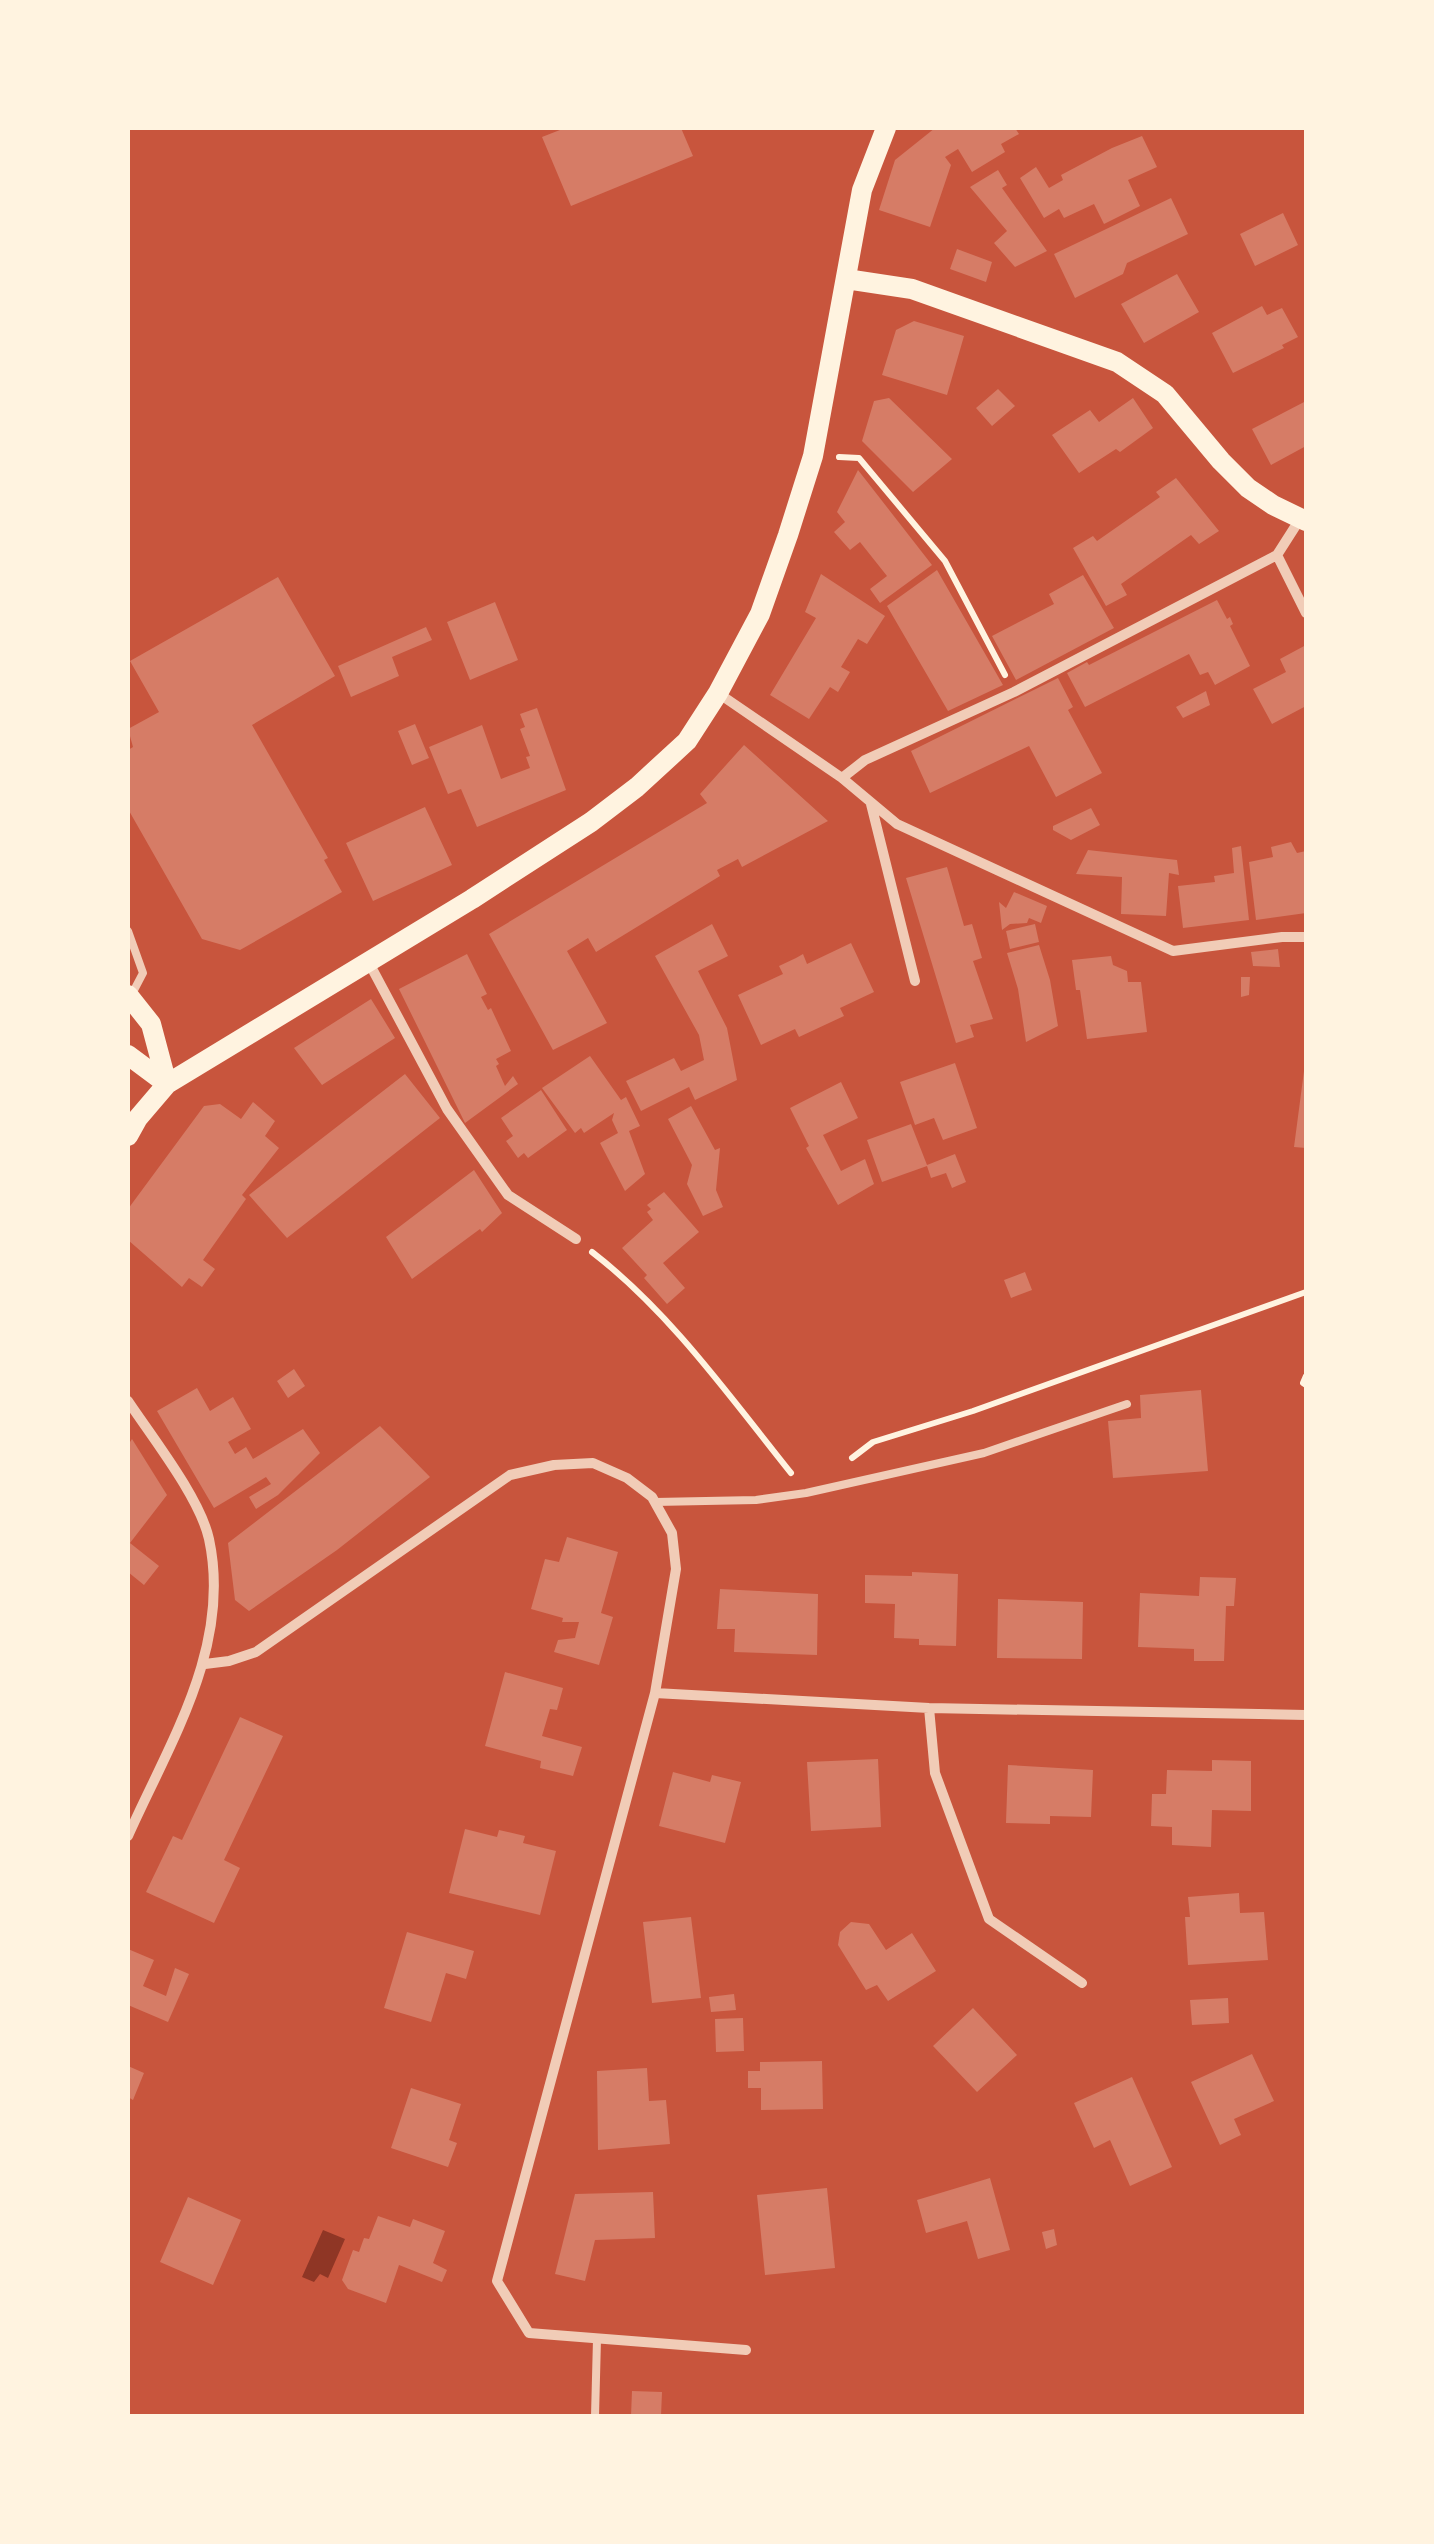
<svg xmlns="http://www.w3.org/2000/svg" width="1434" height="2544" viewBox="0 0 1434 2544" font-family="Overpass,sans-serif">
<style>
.water{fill:#8f3625}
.building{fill:#d67c66}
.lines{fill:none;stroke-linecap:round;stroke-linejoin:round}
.path{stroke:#fff3e0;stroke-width:6}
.service{stroke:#f1ccb7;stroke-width:8}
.minor{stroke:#f1ccb7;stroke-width:10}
.secondary{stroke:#fff3e0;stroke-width:20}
</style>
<rect width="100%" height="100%" fill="#c8553d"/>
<path class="water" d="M323,2230L345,2239L328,2278L320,2274L314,2282L302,2277Z"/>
<path class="building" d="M565,128H681L693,156L571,206L542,137Z
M935,128H1015L1019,134L1001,144L1005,152L972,172L958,149L945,157L951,165L930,227L879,210L895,160Z
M1142,136L1157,167L1128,180L1140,206L1104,224L1094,204L1064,218L1059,209L1044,218L1020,178L1036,167L1049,188L1063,180L1061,175L1112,148Z
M998,170L1007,185L1002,188L1047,251L1015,267L994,243L1007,231L970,187Z
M1171,198L1188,234L1127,263L1123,274L1075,298L1054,254Z
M1283,213L1298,245L1255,266L1240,234Z
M957,249L992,262L986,282L950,269Z
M1177,274L1199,312L1144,343L1121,304Z
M1262,306L1267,315L1282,308L1298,337L1282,345L1284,348L1233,373L1212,333Z
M914,321L964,336L947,395L882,375L896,330Z
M998,389L1015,406L992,426L976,408Z
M889,398L952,459L913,492L862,441L874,401Z
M1133,398L1153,428L1120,452L1116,449L1079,473L1052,435L1090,410L1099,422Z
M1306,401V446L1271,465L1252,429Z
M858,470L932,565L880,603L870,589L887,576L860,542L850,550L834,532L845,522L837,512Z
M1176,478L1219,531L1199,544L1191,535L1121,584L1127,595L1106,606L1073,548L1093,536L1097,541L1160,497L1156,492Z
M937,570L1003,685L948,711L887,606Z
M821,574L885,616L867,644L858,639L841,667L850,672L838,692L830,687L809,719L770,695L816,618L805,612Z
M1083,575L1114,628L1016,680L992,636L1054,604L1049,594Z
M278,577L335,676L252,725L328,858L324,860L342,892L240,950L202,939L128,809V750L133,747L128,729L159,712L130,661Z
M1217,600L1227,619L1230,617L1233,624L1230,626L1250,666L1215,685L1208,672L1200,675L1189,654L1085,707L1067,673L1087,662L1089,665Z
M495,602L518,660L470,680L447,622Z
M426,627L432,640L392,657L399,676L351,697L338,666Z
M1306,645V706L1272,724L1253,689L1286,672L1280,659Z
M1058,678L1073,707L1068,710L1102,773L1056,797L1029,746L930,793L911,751Z
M1206,691L1210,705L1183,718L1176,707Z
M537,708L566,790L477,827L461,789L448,794L429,747L482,725L501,779L530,768L526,757L530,756L520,729L525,727L520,714Z
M415,724L429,758L412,765L398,731Z
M744,745L828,821L742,867L738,859L717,870L720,876L596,952L588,938L567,951L607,1023L553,1050L489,934L707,803L700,794Z
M425,807L452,865L373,901L346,843Z
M1091,808L1100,825L1071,840L1053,830V826Z
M1291,842L1297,853L1306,851V913L1256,920L1249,862L1273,857L1271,847Z
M1241,846L1249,920L1183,928L1178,886L1215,882L1214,876L1234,873L1232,848Z
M1088,850L1177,860L1179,875L1169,873L1166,916L1121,914L1122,877L1076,874Z
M947,867L964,926L972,924L982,958L973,961L993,1019L970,1025L974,1037L956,1043L906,878Z
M1014,892L1047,906L1041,923L1029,918L1027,923L1010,924L1002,930L999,902L1006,908Z
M712,924L728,956L698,971L727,1028L737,1080L695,1100L689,1087L641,1111L626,1081L674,1058L681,1071L704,1060L699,1035L655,956Z
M1035,924L1039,942L1010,949L1006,931Z
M851,943L874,992L840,1008L844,1016L799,1037L795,1029L761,1045L738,995L783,974L779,966L796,958L803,954L807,964Z
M1039,945L1050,980L1058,1026L1026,1042L1018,989L1007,953Z
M1278,949L1280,967L1253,966L1251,952Z
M467,954L487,994L481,997L488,1010L491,1008L511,1051L496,1059L499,1064L496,1066L505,1086L513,1076L518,1084L465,1123L399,989Z
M1111,956L1113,965L1127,971L1128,982H1141L1147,1032L1087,1039L1080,990H1076L1072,960Z
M1241,977H1250L1249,995L1241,997Z
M371,999L395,1038L322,1085L294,1048Z
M590,1056L621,1100L626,1097L640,1126L629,1131L645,1174L625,1191L600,1143L618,1133L612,1120L614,1113L584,1133L581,1128L575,1133L542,1088Z
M955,1063L977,1128L943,1140L934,1118L915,1125L900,1082Z
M1304,1071H1306V1148L1294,1147Z
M405,1074L440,1118L287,1238L249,1195Z
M841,1082L858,1118L823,1135L841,1171L865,1159L874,1184L838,1205L806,1148L809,1146L790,1108Z
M541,1090L567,1130L528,1158L524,1153L518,1158L506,1141L513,1136L501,1118Z
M253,1102L275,1121L265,1136L279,1148L242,1195L246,1199L203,1260L215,1269L202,1287L189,1278L182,1287L128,1240V1209L204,1106L220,1104L241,1119Z
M691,1106L715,1150L720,1148L716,1190L723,1207L703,1216L687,1184L692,1165L668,1119Z
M911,1124L927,1165L955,1154L966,1182L952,1188L946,1173L931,1178L927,1166L882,1182L867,1140Z
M474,1170L502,1213L482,1232L480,1229L412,1279L386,1237Z
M664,1192L699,1232L663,1263L685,1288L667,1304L644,1278L647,1275L622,1248L653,1220L647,1212L651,1209L647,1205Z
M1025,1272L1032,1290L1011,1298L1004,1280Z
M294,1369L305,1386L288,1398L277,1381Z
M197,1388L210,1411L233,1397L251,1429L228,1442L235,1454L246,1447L253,1459L303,1429L320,1453L278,1495L256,1509L249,1497L271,1484L266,1477L214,1508L157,1411Z
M1201,1390L1208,1471L1113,1478L1108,1421L1141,1418L1140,1395Z
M380,1426L430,1477L337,1550L249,1611L235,1600L228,1543Z
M132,1439L167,1495L130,1543L159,1566L144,1585L128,1572V1445Z
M567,1537L618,1552L601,1613L613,1617L599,1665L554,1652L558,1640L575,1638L579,1622H562L563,1618L531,1609L545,1559L559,1562Z
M912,1572L958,1574L956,1646L919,1645V1639L894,1638L895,1604L865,1603V1575L912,1576Z
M1200,1577L1236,1578L1234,1606H1226L1224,1661H1194V1649L1138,1647L1140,1593L1199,1596Z
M720,1589L818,1594L817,1655L734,1652L735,1629H717Z
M998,1599L1083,1602L1082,1659L997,1658Z
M505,1672L563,1688L557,1710L550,1709L542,1736L582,1747L573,1776L540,1768L541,1761L485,1746Z
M240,1717L283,1736L224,1860L240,1868L214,1923L146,1892L173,1836L182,1840Z
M878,1759L881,1827L811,1831L807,1762Z
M1212,1760L1251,1761V1811L1212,1810L1211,1847L1172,1845V1827L1151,1826L1152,1794H1166L1167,1770L1212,1771Z
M1008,1765L1093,1770L1091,1817L1050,1816V1824L1006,1823Z
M673,1772L710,1782L712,1775L741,1782L725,1843L659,1826Z
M465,1829L497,1837L499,1830L525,1836L523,1843L556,1851L540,1915L449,1893Z
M1239,1893L1240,1913L1264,1912L1268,1960L1188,1965L1185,1917H1190L1188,1897Z
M691,1917L701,1998L652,2003L643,1922Z
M851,1922L869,1924L886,1950L912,1933L936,1971L888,2001L877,1985L866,1990L838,1945L840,1932Z
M407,1932L474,1951L466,1979L446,1973L431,2022L384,2008Z
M128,1949L154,1960L143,1986L166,1996L175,1968L189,1974L168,2022L128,2005Z
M734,1994L736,2010L711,2012L709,1997Z
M1228,1998L1229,2023L1192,2025L1190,2000Z
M973,2008L1017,2055L977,2092L933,2046Z
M743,2018L744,2051L716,2052L715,2019Z
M1252,2054L1274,2101L1234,2119L1241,2135L1220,2145L1191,2082Z
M822,2061L823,2109L761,2110V2088H748V2071H760V2062Z
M128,2066L144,2073L133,2100L128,2097Z
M647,2068L649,2101L666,2100L670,2144L598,2150L597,2071Z
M1132,2077L1172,2167L1130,2186L1110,2140L1094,2148L1074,2103Z
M411,2088L461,2104L449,2140L457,2143L448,2167L391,2148Z
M990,2178L1010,2250L978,2259L967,2221L926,2233L917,2200Z
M827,2188L835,2268L765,2275L757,2195Z
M653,2192L655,2238L595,2240L585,2281L555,2274L575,2194Z
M188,2197L241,2220L213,2285L160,2262Z
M378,2216L410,2227L413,2219L445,2231L433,2263L447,2270L442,2282L399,2265L386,2303L348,2289L342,2280L353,2250L359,2252L364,2238L369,2239Z
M1054,2229L1057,2245L1046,2249L1042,2232Z
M632,2391L662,2392L661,2416H631Z"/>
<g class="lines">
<path class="path" d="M839,457L859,458L945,561L1005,675
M592,1252C670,1312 730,1397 791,1473
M1306,1376L1303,1383L1306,1385
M852,1458L873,1442L973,1411L1306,1292"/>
<path class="service" d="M128,931L143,973L132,994
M655,1502L756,1500L806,1493L984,1453L1127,1404
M595,2416L597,2339"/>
<path class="minor" d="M1277,555L1306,613
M718,693L842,778L897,824L1173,951L1282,937H1306
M842,778L865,760L1014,692L1277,555L1300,519
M871,804L915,981
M368,961L447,1109L508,1195L576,1239
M128,1401C152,1437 200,1498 209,1539C232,1646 170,1742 128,1836
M205,1664L229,1661L256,1652L510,1475L554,1465L593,1463L627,1478L652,1497L672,1533L676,1569L655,1693L497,2281L529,2333L746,2350
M655,1693L929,1708L1306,1715
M929,1708L935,1773L989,1919L1082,1983"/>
<path class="secondary" d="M846,279L912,289L1117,362L1165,394L1221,461L1248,488L1273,505L1306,521
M128,995L151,1024L167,1084
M128,1055L167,1084
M128,1136L138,1118L167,1084L472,899L591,822L637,787L687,741L718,693L760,614L788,535L813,456L862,190L886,128"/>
</g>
<rect width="1434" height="2544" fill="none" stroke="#fff3e0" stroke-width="260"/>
</svg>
